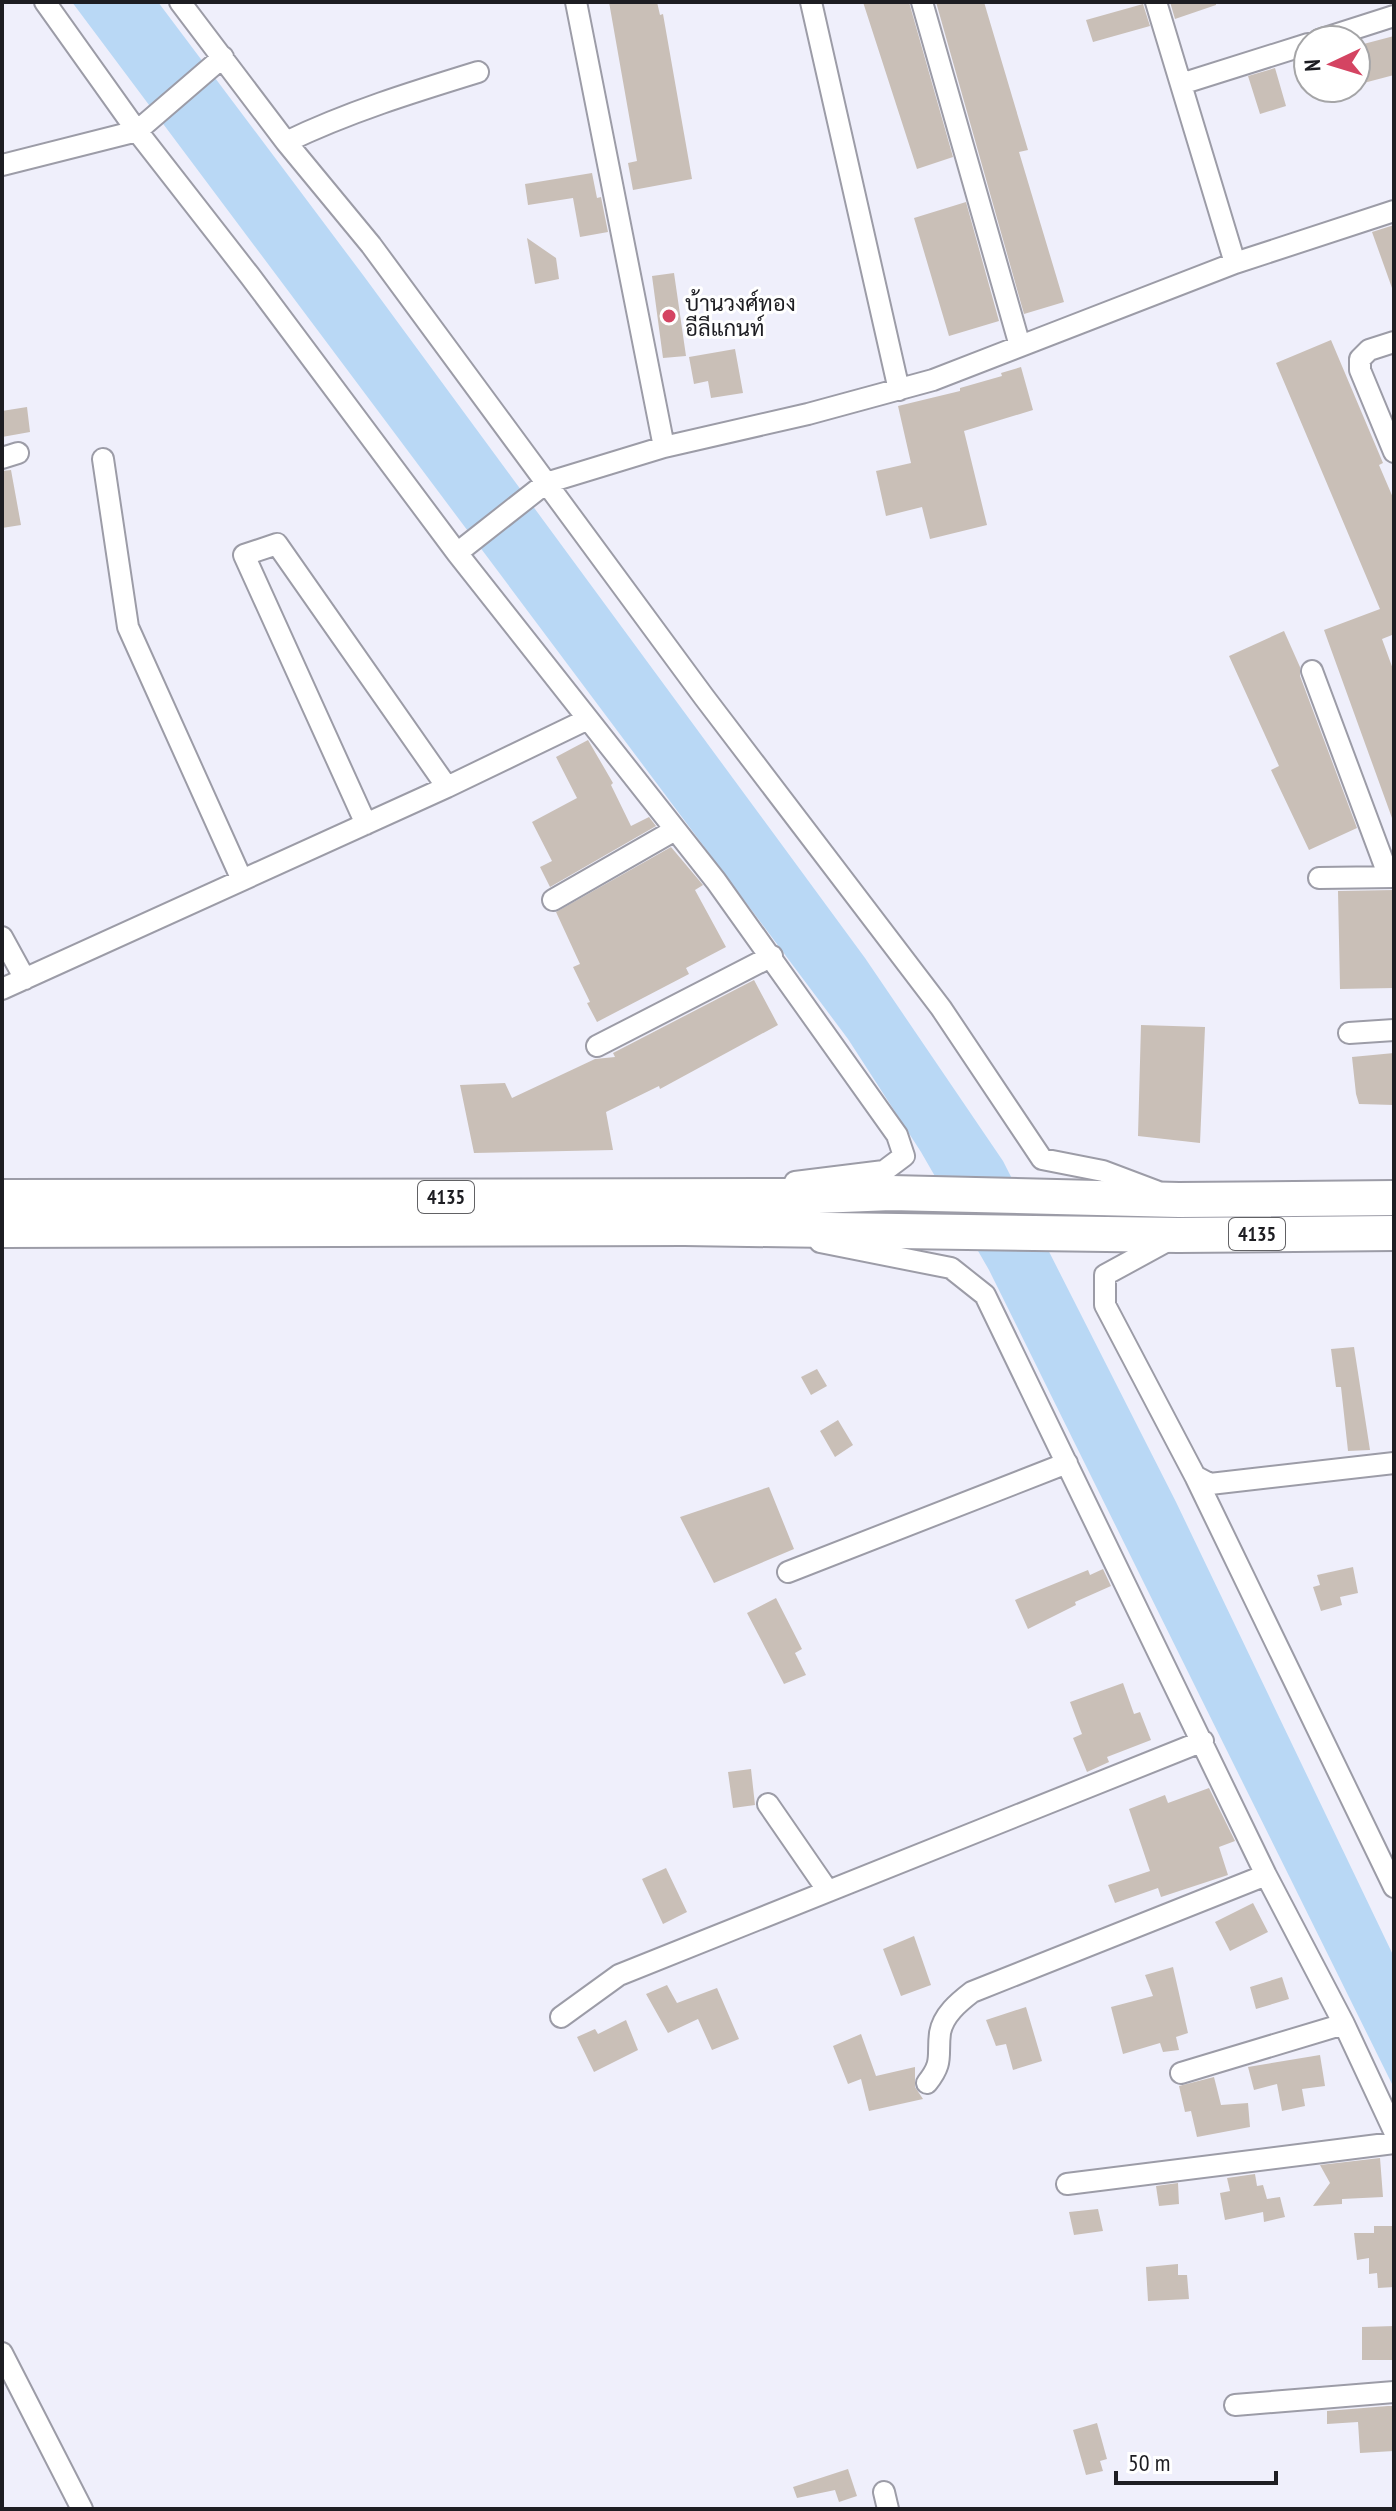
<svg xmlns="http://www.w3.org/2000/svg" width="1396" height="2511" viewBox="0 0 1396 2511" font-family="'PT Sans Narrow',Sarabun,sans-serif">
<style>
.water{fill:#b9d8f5}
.building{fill:#c9bfb7}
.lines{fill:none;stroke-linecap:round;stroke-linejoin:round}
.minor-casing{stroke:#9c9ca7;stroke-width:24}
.primary-casing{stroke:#9c9ca7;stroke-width:38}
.minor{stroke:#fff;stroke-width:20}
.primary{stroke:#fff;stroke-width:34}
.poi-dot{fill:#d44462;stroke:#fff;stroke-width:3}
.labels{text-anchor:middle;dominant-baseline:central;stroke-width:6;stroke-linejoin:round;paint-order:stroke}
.shield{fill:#fff;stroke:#616164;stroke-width:2}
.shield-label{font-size:20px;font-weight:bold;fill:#1d1d22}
.poi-label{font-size:22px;fill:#1d1d22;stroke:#fff;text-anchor:start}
</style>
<rect width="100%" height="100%" fill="#efeffb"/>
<path class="water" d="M72,2H158L363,275L865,958L1003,1161L1176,1502L1394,1957V2088L989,1270L921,1152L848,1039Z"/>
<path class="building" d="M609,2H657L660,15L663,14L692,179L633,190L628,163L637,161Z
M863,2H909L953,157L917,169Z
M936,2H984L1028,150L1019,152L1064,302L1024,314Z
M1170,2H1216V5L1175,19Z
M1143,4L1150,26L1093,42L1086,20Z
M1394,36V75L1356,85V46Z
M1275,68L1286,106L1260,114L1248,76Z
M592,173L597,198L601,197L608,232L580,237L573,198L528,205L525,184Z
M966,202L999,321L949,336L914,218Z
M1394,225V287L1392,288L1372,232Z
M527,238L556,258L559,279L535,284Z
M674,273L686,356L663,358L652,276Z
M1331,340L1383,463L1379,465L1394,500V641L1392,635L1382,639L1394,672V817L1392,818L1324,630L1380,609L1276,363Z
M735,349L743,393L711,398L708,381L694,384L689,357Z
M1021,367L1033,410L964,431L987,525L930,539L922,507L886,516L876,471L911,463L898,406L960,391V388L1002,376L1001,373Z
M27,407L30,432L2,437V411Z
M11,470L21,525L2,528V471Z
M1284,631L1300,667V676L1357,828L1309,850L1271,770L1279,766L1229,656Z
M588,740L613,783L611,785L631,826L649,817L656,826L550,887L540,867L552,861L532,822L577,798L556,757Z
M671,847L703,885L695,890L726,947L686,968L689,974L597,1022L587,1003L590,1002L573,967L580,964L556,912Z
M1394,890V988L1340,989L1338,891Z
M754,980L778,1025L660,1089L659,1086L606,1112L613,1150L474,1153L460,1085L505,1083L512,1098L595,1059L615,1057L613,1053Z
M1141,1025L1205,1027L1200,1143L1138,1136Z
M1394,1053V1105L1359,1104L1356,1094L1352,1057Z
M1354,1347L1370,1450L1348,1451L1341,1387H1336L1331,1349Z
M817,1369L827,1386L811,1395L801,1377Z
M838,1420L853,1445L835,1457L820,1431Z
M769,1487L794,1549L714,1583L680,1517Z
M1353,1567L1358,1593L1340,1597L1342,1605L1321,1611L1313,1587L1320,1585L1317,1575Z
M1103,1569L1111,1586L1075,1602L1076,1605L1028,1629L1015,1600L1088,1570L1090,1575Z
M776,1598L802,1649L795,1653L806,1675L784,1684L747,1613Z
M1123,1683L1134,1714L1140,1712L1151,1740L1107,1757L1109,1762L1087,1772L1073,1738L1082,1734L1070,1702Z
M751,1769L755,1805L733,1808L728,1772Z
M1209,1788L1235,1841L1219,1847L1228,1875L1161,1897L1158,1888L1115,1903L1108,1885L1150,1871L1129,1809L1165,1795L1168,1803Z
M666,1868L687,1912L663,1924L642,1879Z
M1253,1903L1268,1932L1230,1951L1215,1922Z
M914,1936L931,1985L901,1996L883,1949Z
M1173,1967L1188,2033L1176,2037L1179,2050L1163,2052L1160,2043L1123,2054L1111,2007L1153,1996L1145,1975Z
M1282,1977L1289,1999L1256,2009L1250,1987Z
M667,1985L677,2003L717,1988L739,2039L712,2050L698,2019L668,2033L646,1994Z
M1026,2007L1042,2061L1013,2070L1006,2044L996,2046L986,2020Z
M626,2020L638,2050L594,2072L577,2037L595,2029L598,2034Z
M861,2034L876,2076L915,2067V2087L923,2099L869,2111L861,2079L848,2084L833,2046Z
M1320,2055L1325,2086L1302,2089L1305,2106L1282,2111L1277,2084L1254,2090L1248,2067Z
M1214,2077L1221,2105L1248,2103L1250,2127L1197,2137L1191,2111L1185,2112L1179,2086Z
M1380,2158L1383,2197L1342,2199V2204L1313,2206L1330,2183L1320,2165Z
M1255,2174L1257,2186L1263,2185L1267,2199L1280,2197L1285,2217L1264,2222L1263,2212L1225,2220L1220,2193L1230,2191L1227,2178Z
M1178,2183L1179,2204L1159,2206L1156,2186Z
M1098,2209L1103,2231L1074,2235L1069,2212Z
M1374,2226H1394V2287L1378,2288L1377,2273L1369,2274V2258L1357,2260L1354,2233H1374Z
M1178,2264V2275H1187L1189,2299L1148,2301L1146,2267Z
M1394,2326V2360H1362V2327Z
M1388,2406H1394V2451L1360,2453L1358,2422L1327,2424V2411Z
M1097,2423L1107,2459L1100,2461L1103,2471L1086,2475L1073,2430Z
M848,2469L857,2496L839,2502L835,2490L797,2498L793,2487Z"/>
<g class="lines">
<g class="minor-casing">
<path id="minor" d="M45,2L137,131L250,276L457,553L716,881L897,1135L904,1156L884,1171L795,1182
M180,2L286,142L371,245L704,697L941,1008L1042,1159L1103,1171L1156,1191
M576,2L664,447
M811,2L899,390
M922,2L1020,346
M1156,2L1235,263
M1319,40L1394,16
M1181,84L1308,44
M286,142C348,112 413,92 478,72
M2,165L137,131L223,57
M1394,342L1369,350L1360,359V370L1394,452
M2,458L18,453
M103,459L128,627L242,880
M457,553L546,483L664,447L808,414L933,380L1235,263L1394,211
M1312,671L1389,877
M366,824L244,555L277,544L447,787
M1319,878L1394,877
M553,900L675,830
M2,937L25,979
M2,989L447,787L588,719
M1349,1033L1394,1030
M597,1046L772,956
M1171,1239L1105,1275V1305L1195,1476L1394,1887
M820,1242L951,1268L985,1295L1266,1875L1344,2024L1394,2131
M1195,1476L1210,1484L1394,1463
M788,1572L1067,1463
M768,1804L828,1891
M561,2017L619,1975L1203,1741
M1181,2073L1344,2024
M927,2083C944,2062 937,2056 940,2033C943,2015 959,2002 972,1992L1266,1875
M1067,2184L1394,2143
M2,2353L82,2509
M1235,2405L1394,2392
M884,2492L888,2509"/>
</g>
<g class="primary-casing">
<path id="primary" d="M2,1197L818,1196L891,1193L1179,1200L1394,1198
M2,1230L684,1228L1178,1235L1394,1233"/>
</g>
<use href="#minor" class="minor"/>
<use href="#primary" class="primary"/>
</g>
<circle class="poi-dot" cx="669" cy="316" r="8"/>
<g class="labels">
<g class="shield">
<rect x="418" y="1181" width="56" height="32" rx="6"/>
<rect x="1229" y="1218" width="56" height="32" rx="6"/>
</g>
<g class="shield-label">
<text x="446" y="1197">4135</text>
<text x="1257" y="1234">4135</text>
</g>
<g class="poi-label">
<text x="685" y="303">บ้านวงศ์ทอง<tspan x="685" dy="25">อีลีแกนท์</tspan></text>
</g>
</g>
<rect width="1396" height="2511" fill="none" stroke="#1d1d22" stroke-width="8"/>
<g transform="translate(1332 64) rotate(266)"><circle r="38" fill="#ffffff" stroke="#a5a5a7" stroke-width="2"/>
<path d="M0-6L14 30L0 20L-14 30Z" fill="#d44462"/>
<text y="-12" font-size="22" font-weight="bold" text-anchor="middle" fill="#1d1d22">N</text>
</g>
<path d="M1116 2471v12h160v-12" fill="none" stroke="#1d1d22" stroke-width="4"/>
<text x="1128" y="2471" font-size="24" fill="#1d1d22" stroke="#ffffff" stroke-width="6" paint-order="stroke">50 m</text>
</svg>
